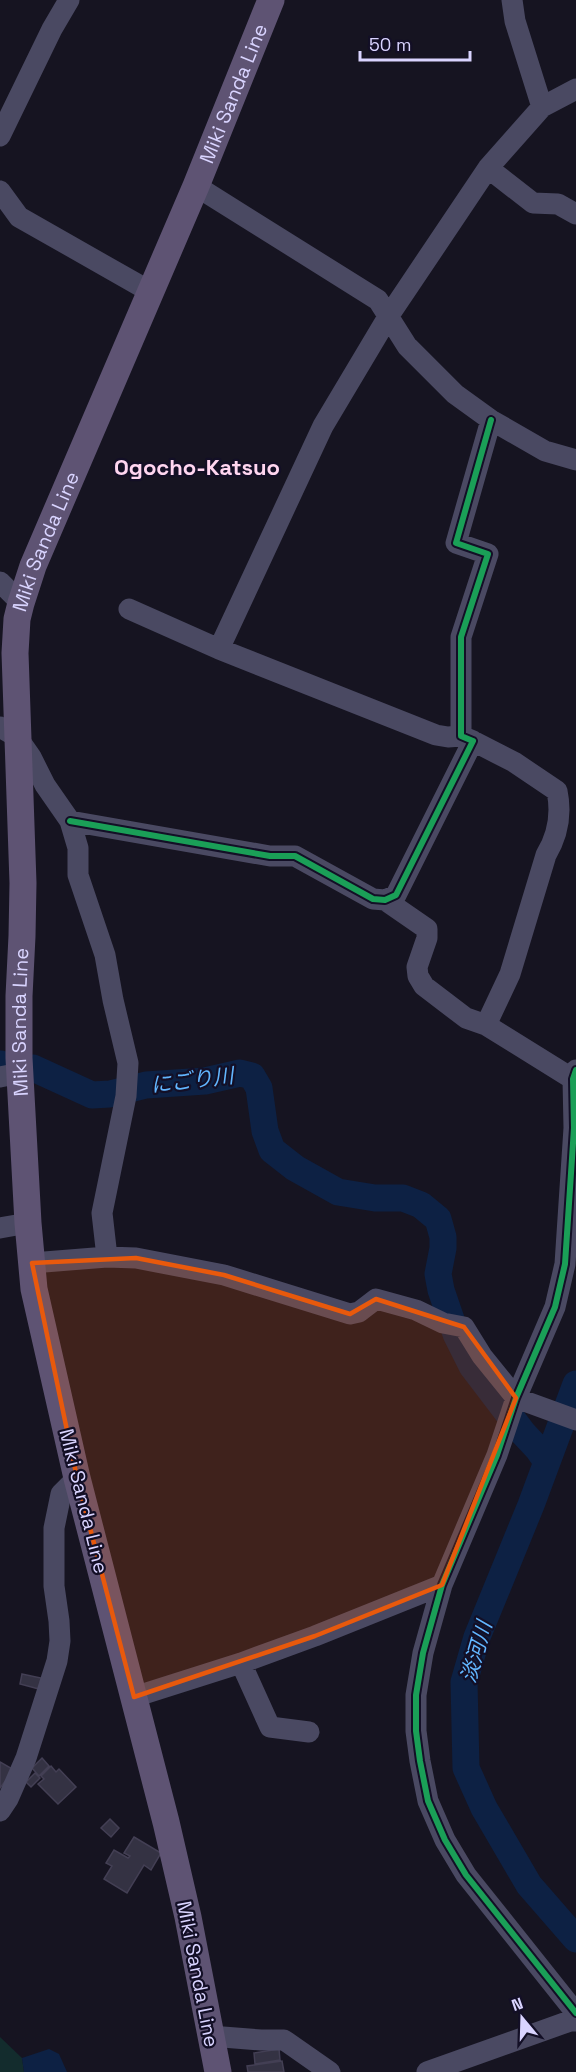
<svg xmlns="http://www.w3.org/2000/svg" width="576" height="2072" viewBox="0 0 576 2072" font-family="'Space Grotesk','Noto Sans JP',sans-serif">
<style>
.green{fill:#132c2d}
.water{fill:#0d2144}
.lines{fill:none;stroke-linecap:round;stroke-linejoin:round}
.river{stroke:#0d2144;stroke-width:27}
.building{fill:#343243;stroke:#433f54;stroke-width:1.5}
.minor{stroke:#4a4962;stroke-width:21}
.major{stroke:#5e5373;stroke-width:27}
.cycleway-casing{stroke:#130f26;stroke-width:10}
.cycleway{stroke:#1a9f57;stroke-width:6}
.marked{fill:#e8590c;fill-opacity:0.2;stroke:#e8590c;stroke-width:4.5;stroke-linejoin:round}
.labels{text-anchor:middle;dominant-baseline:central;stroke-width:4.5;stroke-linejoin:round;paint-order:stroke}
.street-label{font-size:20px;fill:#d9d4ff;stroke:#130f26}
.water-label{font-size:21px;font-style:italic;fill:#62b6ff;stroke:#130f26}
.quarter-label{font-size:22px;font-weight:bold;fill:#ffd6f0;stroke:#130f26}
</style>
<rect width="100%" height="100%" fill="#161421"/>
<path class="green" d="M0,2037L22,2058L24,2072H0Z"/>
<path class="water" d="M49,2049L59,2054L67,2072H24L22,2058Z"/>
<g class="lines">
<path class="river" d="M0,1064H1
M33,1068L92,1095L110,1094L146,1085L205,1081L240,1073L252,1076L259,1088L265,1131L272,1150L295,1168L338,1192L375,1198H403L421,1205L438,1219L443,1237V1248L438,1274L441,1290L456,1334L472,1366L523,1433L538,1449L547,1462
M576,1384L531,1505L477,1637L464,1682L466,1768L484,1808L529,1885L576,1939"/>
</g>
<path class="building" d="M22,1674L41,1678L39,1689L20,1684Z
M42,1758L49,1766L39,1776L32,1768Z
M0,1762L14,1770L0,1788Z
M51,1766L56,1772L59,1769L76,1787L58,1804L38,1784L44,1779L41,1776Z
M35,1773L40,1778L31,1787L26,1782Z
M110,1819L119,1828L111,1837L101,1828Z
M134,1837L161,1853L151,1870L144,1865L127,1893L104,1879L112,1866L106,1863L114,1850L128,1858L130,1856L124,1853Z
M279,2049L280,2060L255,2064L254,2053Z
M282,2061L284,2072H248L247,2066Z"/>
<g class="lines">
<path class="minor" d="M512,0L515,21L542,107
M0,136L52,29L69,0
M488,168L533,203L558,204L576,214
M196,186L378,300L407,346L455,394L491,420L545,451L576,460
M0,191L19,217L151,292
M0,582L21,603
M129,609L219,649L436,735L448,737L461,736
M219,649L323,426L388,317L488,168L542,107L576,89
M0,727L17,737L31,757L45,785L70,821L78,848V875L105,955L113,1000L128,1063L126,1096L102,1213L107,1257
M473,741L514,762L557,791C562,815 558,835 546,855L510,974L486,1025
M70,821L270,856H295L373,899L385,900L396,895L473,741L461,736V637L488,554L456,543L491,420
M385,900L427,929V938L417,967L418,976L424,986L466,1018L486,1025L573,1079
M576,1070L573,1079L574,1128L565,1264L555,1307L516,1398L497,1455L442,1585L423,1653L416,1695V1731L420,1761L428,1801L445,1840L466,1875L576,2013
M0,1077L20,1073
M0,1228L28,1223
M32,1263L107,1257L136,1258L224,1275L350,1314L359,1312L376,1299L416,1310L443,1323L464,1327L482,1356L516,1398L576,1420
M241,1663L270,1727L309,1732
M134,1697L241,1663L315,1636L442,1585
M0,1811L8,1799L26,1758L57,1661L60,1641L59,1621L54,1586V1528L61,1494L77,1478
M210,2036L261,2040H284L330,2072
M427,2072L570,2021H576"/>
<path class="major" id="s1" d="M218,2072L188,1917L166,1822L77,1478L34,1289L28,1223L19,1058V996L22,936L23,883L15,653L17,619L21,603L33,566L196,186L271,0"/>
<g class="cycleway-casing">
<path id="cycleway" d="M70,821L270,856H295L373,899L385,900L396,895L473,741L461,736V637L488,554L456,543L491,420
M576,1070L573,1079L574,1128L565,1264L555,1307L516,1398L497,1455L442,1585L423,1653L416,1695V1731L420,1761L428,1801L445,1840L466,1875L576,2013"/>
</g>
<use href="#cycleway" class="cycleway"/>
</g>
<path class="marked" d="M136,1258L224,1275L350,1314L376,1299L464,1327L516,1398L442,1585L315,1636L134,1697L77,1478L32,1263Z"/>
<g class="labels">
<g class="street-label">
<text stroke="none"><textPath href="#s1" startOffset="2044">Miki Sanda Line</textPath></text>
<text stroke="none"><textPath href="#s1" startOffset="1558">Miki Sanda Line</textPath></text>
<text stroke="none"><textPath href="#s1" startOffset="1072">Miki Sanda Line</textPath></text>
<text transform="translate(84 1501) rotate(76)">Miki Sanda Line</text>
<text transform="translate(198 1974) rotate(79)">Miki Sanda Line</text>
</g>
<g class="water-label">
<text transform="translate(192 1080) rotate(-7)">にごり川</text>
<text transform="translate(476 1652) rotate(-74)">淡河川</text>
</g>
<g class="quarter-label">
<text x="197" y="467">Ogocho-Katsuo</text>
</g>
</g>
<g transform="translate(522 2018) rotate(341)" stroke="#130f26" stroke-width="4.5" paint-order="stroke">
<path d="M0-4.5L10 22L0 15L-10 22Z" fill="#d9d4ff"/>
<text y="-9" font-size="16" font-weight="bold" text-anchor="middle" fill="#d9d4ff">N</text>
</g>
<path d="M360 51v9h110v-9" fill="none" stroke="#d9d4ff" stroke-width="3"/>
<text x="369" y="51" font-size="18" fill="#d9d4ff" stroke="#130f26" stroke-width="4.5" paint-order="stroke">50 m</text>
</svg>
